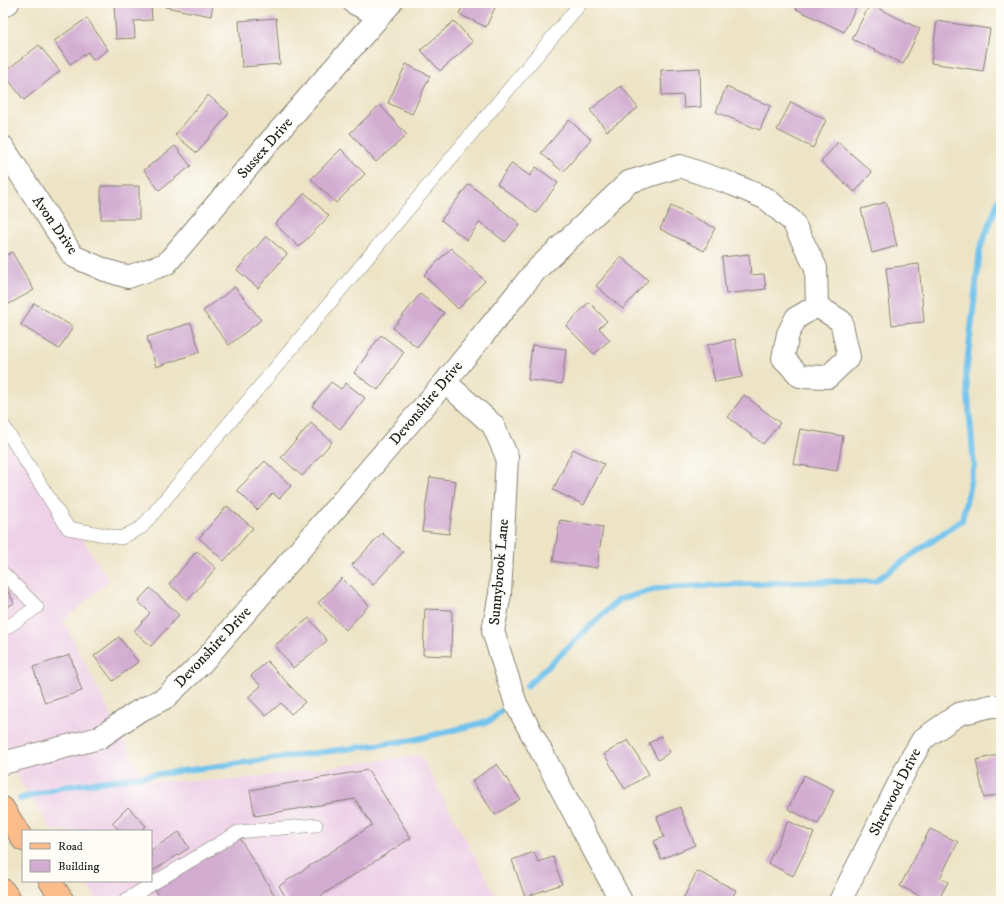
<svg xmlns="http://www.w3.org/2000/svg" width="1004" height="904" viewBox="0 0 1004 904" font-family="'IM FELL DW Pica',serif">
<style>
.built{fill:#eed0e7}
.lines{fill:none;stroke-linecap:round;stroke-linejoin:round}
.stream{stroke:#71c2ec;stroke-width:6}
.building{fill:#d2acd1}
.lane-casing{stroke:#848071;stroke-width:14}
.street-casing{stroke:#848071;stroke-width:24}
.primary-casing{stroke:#848071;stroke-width:24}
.lane{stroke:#fff;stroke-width:13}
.street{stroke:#fff;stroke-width:22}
.primary{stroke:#fabc8b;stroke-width:22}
.labels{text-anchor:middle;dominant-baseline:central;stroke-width:3;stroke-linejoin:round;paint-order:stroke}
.street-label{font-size:15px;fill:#1c1c1c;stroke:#fdfcf7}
</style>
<rect width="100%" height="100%" fill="#fdfcf7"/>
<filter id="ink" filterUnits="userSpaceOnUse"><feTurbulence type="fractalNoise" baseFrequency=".025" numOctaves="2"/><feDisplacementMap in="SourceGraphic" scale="8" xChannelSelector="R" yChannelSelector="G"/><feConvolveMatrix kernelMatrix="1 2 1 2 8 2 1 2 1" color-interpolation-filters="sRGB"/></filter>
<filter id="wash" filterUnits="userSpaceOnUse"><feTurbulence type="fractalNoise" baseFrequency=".012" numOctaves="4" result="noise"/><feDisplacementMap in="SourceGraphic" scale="16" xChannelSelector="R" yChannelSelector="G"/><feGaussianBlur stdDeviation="0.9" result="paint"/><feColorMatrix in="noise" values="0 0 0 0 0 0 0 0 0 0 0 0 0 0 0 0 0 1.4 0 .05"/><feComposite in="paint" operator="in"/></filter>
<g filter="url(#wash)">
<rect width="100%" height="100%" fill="#ede4c6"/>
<path class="built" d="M3,412L109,581L63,621L145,781L234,780L420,755L499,901H98L85,881H151V831H52L3,755Z"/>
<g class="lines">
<path class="stream" d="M527,686L618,600L659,588L796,582L875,581L962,520L974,465L966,374L980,249L1001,194
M20,799L62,787L413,740L490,721L501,711"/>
</g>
<g id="blocks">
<path class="building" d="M114,3H151L152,20L134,21L135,38L116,39Z
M166,3H213L211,16L165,7Z
M464,3H497L486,27L459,14Z
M799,3H858L844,32L796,9Z
M870,4L920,29L903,64L852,39Z
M87,18L108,50L93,60L88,52L70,64L54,41Z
M276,18L280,64L242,67L239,21Z
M454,21L473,42L440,71L421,50Z
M937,21L990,29L983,71L931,63Z
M39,45L60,71L24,100L3,73Z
M406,64L430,76L412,114L388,103Z
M700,68L701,107L684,108L683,95L662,96L661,70Z
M621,86L638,108L607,131L590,110Z
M726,87L770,106L760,130L716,112Z
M208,95L229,113L197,153L175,135Z
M791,102L826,120L813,148L777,130Z
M380,105L407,135L376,162L350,133Z
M569,120L591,139L563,172L541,153Z
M838,142L872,172L855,192L821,162Z
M175,146L191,166L159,190L144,170Z
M341,149L365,174L336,203L311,179Z
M512,163L530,176L536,167L558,183L536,213L497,184Z
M469,184L520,224L505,242L480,222L467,240L441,220Z
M101,186H139V219H101Z
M305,193L329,216L299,247L275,224Z
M886,202L897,246L872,253L861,209Z
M671,206L715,228L704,251L660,229Z
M266,236L287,254L258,288L237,270Z
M451,248L485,281L458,309L424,275Z
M12,252L34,290L9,304L3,294V257Z
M749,254L751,275L764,274L766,289L726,294L722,257Z
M621,257L648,280L623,309L596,286Z
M919,264L924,322L892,325L886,268Z
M235,287L261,320L229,345L203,311Z
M420,294L444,313L417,347L393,328Z
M589,302L607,321L599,328L610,340L594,354L566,326Z
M34,303L73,327L59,349L21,325Z
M191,323L200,352L156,367L147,337Z
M381,335L404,352L378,390L354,373Z
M735,339L742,377L715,382L707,345Z
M532,345L566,349L562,384L528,380Z
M331,382L341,389L346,383L365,398L340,429L312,406Z
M744,395L780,423L763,444L728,417Z
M311,423L332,442L302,476L281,457Z
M800,429L843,436L837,471L793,464Z
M573,449L604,464L584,505L553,490Z
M265,461L291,486L279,499L273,493L257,510L237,490Z
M430,477L456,481L449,534L422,531Z
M227,506L253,528L224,561L199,538Z
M560,520L603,527L597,568L553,561Z
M382,533L403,552L373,585L352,565Z
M197,551L216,568L188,600L169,584Z
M342,578L369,605L346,630L318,603Z
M3,582L14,603L3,609Z
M150,588L179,615L151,646L134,631L150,613L138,601Z
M425,609L452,610L451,656L423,655Z
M309,618L327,641L293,668L275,645Z
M119,637L138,662L113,681L94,656Z
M70,655L82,691L45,703L33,667Z
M267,661L305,702L291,714L281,703L266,716L248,697L261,686L251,676Z
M661,736L670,752L658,760L649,743Z
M628,740L649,774L625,789L604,754Z
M1001,754V794L984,798L976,760Z
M497,764L520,799L495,815L472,781Z
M368,770L411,838L313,901H288L279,886L372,825L355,799L255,816L250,790Z
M804,775L834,790L818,824L788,809Z
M128,807L146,826L141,831H120L112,823Z
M680,807L695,845L661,859L654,841L664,837L657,817Z
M788,821L814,833L793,876L768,863Z
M930,829L958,842L940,878L948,882L938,901H930L900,886Z
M179,832L189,848L151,872V850Z
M239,837L278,901H161L154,889Z
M534,852L538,862L553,857L562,884L525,897L512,860Z
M697,871L736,890L731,901H688L683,899Z"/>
</g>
</g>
<g filter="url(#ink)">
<use href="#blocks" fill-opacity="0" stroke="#848071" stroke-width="1"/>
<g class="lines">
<g class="lane-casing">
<path id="lane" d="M3,425L68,528L121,538L142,527L581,3
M3,573L37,607L3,630
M124,901L238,832L316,825"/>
</g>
<g class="street-casing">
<path id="street" d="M354,3L380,16
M3,6L8,3
M3,147L73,256L105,270L128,277L166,264L265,147L391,3
M817,306L841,321L849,357L828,377L800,376L783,358L788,334L796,318Z
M445,382L493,425L507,457L500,594L493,631L516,704L621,901
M3,763L99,738L137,712L165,698L202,663L445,382L536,270L629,182L680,166L732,184L767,199L793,222L816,268L817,306
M840,901L911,759L923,739L959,714L991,706H1001"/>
</g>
<g class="primary-casing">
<path id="primary" d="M3,808L23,840
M50,881L63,901
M3,890L11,901"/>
</g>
<use href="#lane" class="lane"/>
<use href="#street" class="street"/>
<use href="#primary" class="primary"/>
</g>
</g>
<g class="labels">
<g class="street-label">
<text transform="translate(265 148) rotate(-49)">Sussex Drive</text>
<text transform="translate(55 225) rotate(55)">Avon Drive</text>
<text transform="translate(426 403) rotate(-50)">Devonshire Drive</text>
<text transform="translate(499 572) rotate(-85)">Sunnybrook Lane</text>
<text transform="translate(213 647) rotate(-47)">Devonshire Drive</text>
<text transform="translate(895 792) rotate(-63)">Sherwood Drive</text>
</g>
</g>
<rect width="1004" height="904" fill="none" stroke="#fdfcf7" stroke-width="16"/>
<rect x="22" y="830" width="130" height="52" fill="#fdfcf7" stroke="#a3a29f"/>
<rect x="30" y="843" width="20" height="6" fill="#fabc8b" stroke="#a3a29f"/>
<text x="58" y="850" font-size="12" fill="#1c1c1c">Road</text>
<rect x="30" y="860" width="20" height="12" fill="#d2acd1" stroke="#a3a29f"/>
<text x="58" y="870" font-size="12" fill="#1c1c1c">Building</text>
</svg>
